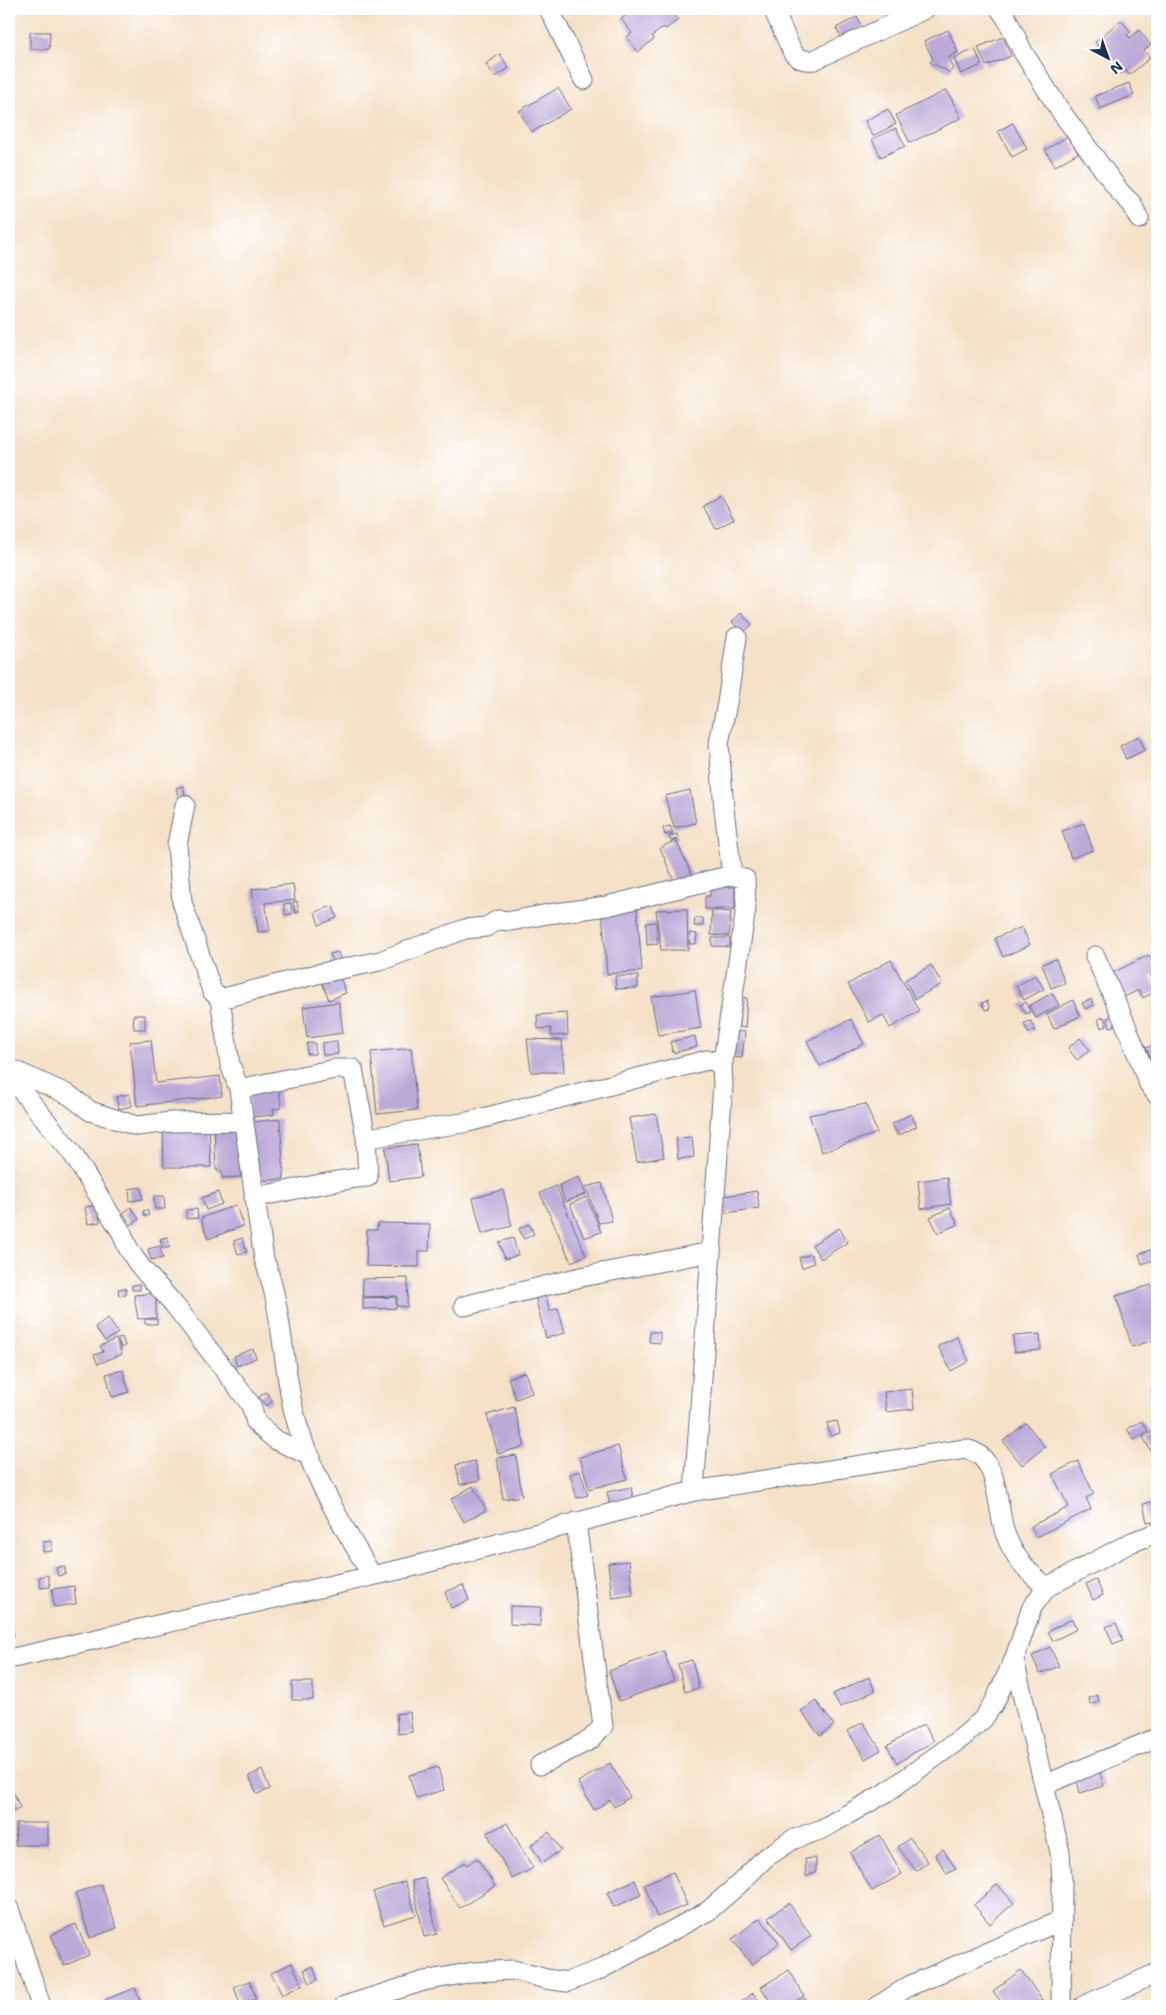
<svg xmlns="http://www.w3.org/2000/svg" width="1166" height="2015" viewBox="0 0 1166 2015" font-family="'Shantell Sans',sans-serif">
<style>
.building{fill:#bba9d8}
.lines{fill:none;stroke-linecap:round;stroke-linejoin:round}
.street-casing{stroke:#676d83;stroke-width:21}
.street{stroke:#fff;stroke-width:19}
</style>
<rect width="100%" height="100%" fill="#fff"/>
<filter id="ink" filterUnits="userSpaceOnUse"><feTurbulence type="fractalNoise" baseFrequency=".02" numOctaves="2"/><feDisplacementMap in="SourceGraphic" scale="10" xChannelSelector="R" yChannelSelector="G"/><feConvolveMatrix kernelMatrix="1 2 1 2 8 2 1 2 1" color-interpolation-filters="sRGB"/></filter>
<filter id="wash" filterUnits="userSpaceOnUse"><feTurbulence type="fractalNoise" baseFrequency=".0096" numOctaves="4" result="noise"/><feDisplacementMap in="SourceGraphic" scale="20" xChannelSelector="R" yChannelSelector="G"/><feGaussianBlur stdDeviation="1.12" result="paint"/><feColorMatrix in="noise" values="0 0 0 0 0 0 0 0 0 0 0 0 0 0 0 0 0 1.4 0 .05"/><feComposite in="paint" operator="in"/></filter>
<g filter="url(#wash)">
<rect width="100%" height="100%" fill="#f4e1c7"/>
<g id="blocks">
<path class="building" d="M634,9H669L678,20L666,29L664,27L652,36L654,39L638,52L627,37L632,33L621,19Z
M857,17L862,27L842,38L836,28Z
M1121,20L1131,32L1127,35L1130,38L1139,30L1151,45L1144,50L1150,58L1129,75L1126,70L1122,74L1095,42Z
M948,30L958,52L948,58L953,69L949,72L930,62L933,59L924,41Z
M30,32H50L49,49H30Z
M1003,37L1011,56L986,66L978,47Z
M975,49L982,65L961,74L954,58Z
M500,54L509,68L495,77L486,64Z
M1129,83L1134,95L1100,109L1095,96Z
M558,88L571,109L532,132L519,111Z
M947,90L961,118L910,143L896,115Z
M888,109L896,124L873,136L865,121Z
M1013,123L1027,149L1012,157L998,131Z
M896,128L905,146L881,157L872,139Z
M1068,136L1078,153L1055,166L1045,150Z
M721,496L734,519L716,529L703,506Z
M741,613L752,625L743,633L732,622Z
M1139,736L1145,750L1126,759L1120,746Z
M183,786L186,799L179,801L176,788Z
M690,790L696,823L674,828L665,796Z
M1084,823L1093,850L1071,858L1062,831Z
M670,826L673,833L665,835L663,828Z
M677,834L678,839L671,841L669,836Z
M676,840L692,875L675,883L660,848Z
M293,884L295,900L265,903L270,931L258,932L252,889Z
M710,887H735V909H705V896H710Z
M297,901L299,912L295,913L293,902Z
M291,903L292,914L285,915L284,904Z
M333,906L337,918L319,925L315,912Z
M637,908L642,971L607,974L602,911Z
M687,909L688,950H661L656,910Z
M712,910L731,912L729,936L711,935Z
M695,918H703V926H694Z
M656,922L658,944L647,945L646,923Z
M1022,927L1030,945L1003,957L995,938Z
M690,933L697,934L696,944H689Z
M712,938H730V947L712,946Z
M338,952L341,961L333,964L330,954Z
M1149,955L1157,972L1150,976L1157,991L1143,998L1139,990L1122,998L1110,974Z
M1056,959L1065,983L1051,988L1042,964Z
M891,960L919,1011L890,1028L883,1015L869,1022L848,984Z
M931,965L942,984L915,999L905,980Z
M339,975L346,993L329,1000L322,982Z
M1036,975L1044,989L1024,1000L1016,986Z
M615,976H638V988L616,989Z
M695,990L701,1028L658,1035L651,997Z
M1052,993L1059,1005L1036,1018L1029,1006Z
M736,998H747L745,1028L736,1026Z
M1091,999L1094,1005L1085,1009L1082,1003Z
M1073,1000L1080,1016L1054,1029L1047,1014Z
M987,1001L990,1009L985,1010L982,1003Z
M339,1002L343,1033L307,1038L303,1007Z
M1026,1002L1030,1012L1026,1014L1020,1005Z
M567,1013L568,1035L551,1036V1028L538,1029L537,1015Z
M133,1015H145V1029H134Z
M1117,1015L1120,1024L1110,1027L1107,1018Z
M1104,1017L1107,1026L1101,1028L1098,1019Z
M851,1019L864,1044L820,1066L807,1041Z
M1031,1021L1035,1030L1028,1033L1024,1023Z
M733,1031L745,1032L742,1058L729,1057Z
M695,1036L697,1047L673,1053L670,1042Z
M1080,1038L1090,1050L1077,1060L1068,1048Z
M527,1039L562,1040L564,1072H531Z
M151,1040L156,1083L220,1076L222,1096L137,1106L130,1042Z
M337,1041L338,1054L323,1055L322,1043Z
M307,1043H315V1054H307Z
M1157,1043V1073L1146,1048Z
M411,1048L417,1110L377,1114L371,1052Z
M279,1090L281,1108L273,1109L274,1115L250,1117L248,1093Z
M129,1094L132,1106L119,1109L116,1097Z
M866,1104L877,1133L822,1152L809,1115Z
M656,1114L664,1157L637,1162L629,1118Z
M911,1114L917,1126L898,1136L892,1124Z
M280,1119L284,1179L255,1181L250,1122Z
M227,1125V1131L239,1130L241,1177L222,1178L221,1171L216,1170L214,1126Z
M209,1126L211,1167H164L163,1130Z
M692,1137L694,1157L678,1159L676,1138Z
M417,1144L421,1177L389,1181L385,1148Z
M579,1177L586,1194L565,1202L559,1185Z
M947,1177L951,1204L921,1209L918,1181Z
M602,1183L612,1221L599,1223L586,1187Z
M556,1186L586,1255L571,1262L540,1193Z
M141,1187L143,1199L130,1201L129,1189Z
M503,1190L512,1226L482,1234L473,1198Z
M757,1191L759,1208L726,1213L724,1196Z
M218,1192L222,1204L206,1210L202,1198Z
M154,1196H164L165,1209H155Z
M587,1197L601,1232L584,1238L570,1204Z
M98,1205L100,1222L88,1224L85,1207Z
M236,1205L243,1226L208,1239L201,1218Z
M131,1207L139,1219L131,1225L123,1213Z
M950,1208L958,1224L938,1233L930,1217Z
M197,1209L198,1218L186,1219V1210Z
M147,1210L149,1215L145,1217L143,1211Z
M378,1223L430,1224L429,1251H419V1267L366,1266L367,1230H377Z
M529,1224L534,1234L524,1239L519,1229Z
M839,1228L848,1242L821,1259L812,1245Z
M167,1237L170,1247L163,1249L160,1239Z
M242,1238L247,1252L238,1254L234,1241Z
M513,1238L518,1255L505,1259L499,1242Z
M160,1246L163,1258L151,1260L148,1249Z
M1153,1249L1156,1259L1142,1264L1139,1254Z
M811,1254L814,1263L802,1268L799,1258Z
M408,1278L407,1307L397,1306V1296L363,1297L362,1279Z
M140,1284V1290H132V1285Z
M1151,1285L1157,1303V1339L1132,1347L1116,1296Z
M126,1288V1295L119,1296L118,1289Z
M544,1290L550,1311L558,1308L565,1333L546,1338L534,1293Z
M156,1293V1318L138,1319L134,1295Z
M396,1297V1308L363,1309V1298Z
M108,1318L118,1333L105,1341L95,1327Z
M145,1319H157V1324H145Z
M650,1332H660V1343L649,1342Z
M1040,1334L1041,1350L1014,1352L1013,1336Z
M122,1337L125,1346L121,1348L118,1339Z
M957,1337L969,1361L951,1371L938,1346Z
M116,1339L122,1354L98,1364L94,1355L103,1352L100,1346Z
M253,1349L256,1358L237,1366L234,1356Z
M123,1370L129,1392L112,1397L106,1374Z
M525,1372L532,1393L516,1399L508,1378Z
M1157,1387V1402L1151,1391Z
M912,1389L914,1409L886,1412L884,1392Z
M266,1392L273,1401L266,1406L259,1397Z
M514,1407L525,1446L498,1454L487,1415Z
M837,1421L840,1433L830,1436L827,1423Z
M1142,1421L1148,1431L1134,1440L1127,1429Z
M1026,1423L1045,1447L1022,1465L1003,1441Z
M1157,1429V1457L1155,1458L1143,1437Z
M618,1446L627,1479L589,1489L580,1457Z
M516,1455L522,1496L503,1499L497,1458Z
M475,1461L480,1480L460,1485L456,1465Z
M1078,1461L1094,1494L1086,1498L1091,1509L1036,1537L1031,1526L1069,1507L1052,1474Z
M580,1471L588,1495L577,1498L570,1474Z
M473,1486L486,1510L464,1522L451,1499Z
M631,1487L634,1502L610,1506L607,1492Z
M1157,1501V1520L1147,1522L1143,1504Z
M52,1541V1551L43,1552V1542Z
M629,1561L633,1595L612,1598L608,1563Z
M64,1566L66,1574L58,1576L56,1568Z
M48,1575L50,1587L41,1588L39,1577Z
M1096,1580L1103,1595L1093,1600L1086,1584Z
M463,1585L469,1600L451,1608L445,1592Z
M74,1586L76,1604L54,1607L52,1589Z
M510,1606L541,1607L540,1626L510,1624Z
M1072,1619L1077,1629L1053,1641L1048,1631Z
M1116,1623L1123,1640L1113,1644L1106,1627Z
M9,1624H11L14,1636L9,1637Z
M1050,1647L1059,1666L1040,1674L1032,1656Z
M664,1651L674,1681L619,1701L609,1671Z
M692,1660L699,1688L685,1692L678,1664Z
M869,1677L875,1691L840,1707L833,1694Z
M292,1682H313V1700H292Z
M1097,1695L1099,1702L1090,1705L1089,1698Z
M816,1701L834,1725L820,1736L801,1711Z
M410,1712L412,1732L398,1734L396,1714Z
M863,1722L881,1750L865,1759L848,1731Z
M924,1724L934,1741L897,1763L887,1746Z
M610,1763L630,1797L614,1807L610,1800L594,1810L578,1782Z
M438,1767L444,1790L416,1798L409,1775Z
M262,1770L270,1789L257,1794L249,1776Z
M1099,1770L1104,1786L1080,1793L1076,1776Z
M12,1789L20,1808L9,1812V1791Z
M16,1823H48V1845H15Z
M507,1823L533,1868L512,1879L487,1833Z
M549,1832L561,1850L542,1863L531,1845Z
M880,1835L902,1874L872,1891L850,1853Z
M910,1838L928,1862L916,1871L898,1847Z
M943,1849L956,1869L947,1874L935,1854Z
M477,1858L495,1886L460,1908L440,1878L465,1862L467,1865Z
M816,1858V1872L806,1877L805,1859Z
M673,1872L687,1905L657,1917L644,1884Z
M425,1878L437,1934L424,1937L412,1881Z
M635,1880L641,1895L614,1907L607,1893Z
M405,1881L416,1915L384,1925L373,1892Z
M101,1884L117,1928L90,1938L75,1893Z
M997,1884L1014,1903L990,1924L974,1905Z
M789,1903L811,1936L791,1950L768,1917Z
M760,1918L779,1943L752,1965L732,1939Z
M76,1924L89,1955L64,1966L51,1935Z
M292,1963L302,1985L282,1995L271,1973Z
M313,1966L318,1980L310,1983L304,1970Z
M789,1970L804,1996L787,2006H773L761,1987Z
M1021,1970L1042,2000L1034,2006H1004L993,1991Z
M250,1981L256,1999L240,2004L234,1987Z
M135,1988L142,2004L137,2006H107L105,2000Z
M753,1993L763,2006H736Z
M805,1998L810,2006H790Z"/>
</g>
</g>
<g filter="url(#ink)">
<use href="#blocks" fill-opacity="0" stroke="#676d83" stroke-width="1"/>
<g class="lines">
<g class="street-casing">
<path id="street" d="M549,9L584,80
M773,9L793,53C800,60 805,61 814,60L925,9
M1000,9L1007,19L1023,52L1059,109L1120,192L1132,204L1139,219
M185,805L177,845L182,902L212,991L220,999L230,1064L239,1089L335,1069H353L366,1137H375L468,1122L707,1060L715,1061L722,1068L723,1084L694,1491
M732,875L724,809L719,743L727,703L737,637
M1095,956L1125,1023L1149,1084L1157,1095
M220,999L317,974L380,961L465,929L486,927L498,920L511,921L548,914L607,906L732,875L745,879L746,908L722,1068
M9,1068L69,1095L90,1111L137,1126L171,1122L242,1121
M9,1078L18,1086L72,1153L122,1233C131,1263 157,1283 176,1307C201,1339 226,1372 251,1405L256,1423L276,1440L310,1456
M239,1089L264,1259C282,1307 282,1358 293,1408C307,1468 341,1522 372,1576
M254,1197C293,1191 329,1180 368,1177L366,1137
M464,1306L581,1277L711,1252
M9,1659L411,1567L694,1491L965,1449C969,1450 973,1451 976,1453C1000,1466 997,1513 1006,1536C1014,1556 1029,1574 1047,1587
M1014,1660L1060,1852L1062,1881L1061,2006
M540,1765L590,1740L603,1726L576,1522
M1044,1785L1157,1738
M9,1909L41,2006
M344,2006L424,1981L473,1972L513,1970L546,1979L567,1982L599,1970L708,1911L738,1885L765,1858L792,1840L822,1829L887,1792L964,1736L983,1719L994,1703L1014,1660L1032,1607L1047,1587L1132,1542L1157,1533
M878,2006L909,1986L1062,1920
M1083,2006L1157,1973"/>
</g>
<use href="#street" class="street"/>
</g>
</g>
<rect width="1166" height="2015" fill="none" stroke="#fff" stroke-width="30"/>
<g transform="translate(1108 58) rotate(139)" stroke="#ffffff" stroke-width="4" paint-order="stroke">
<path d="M0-4L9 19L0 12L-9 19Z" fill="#1b2f5e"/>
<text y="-8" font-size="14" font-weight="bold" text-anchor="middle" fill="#1b2f5e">N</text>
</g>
</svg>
